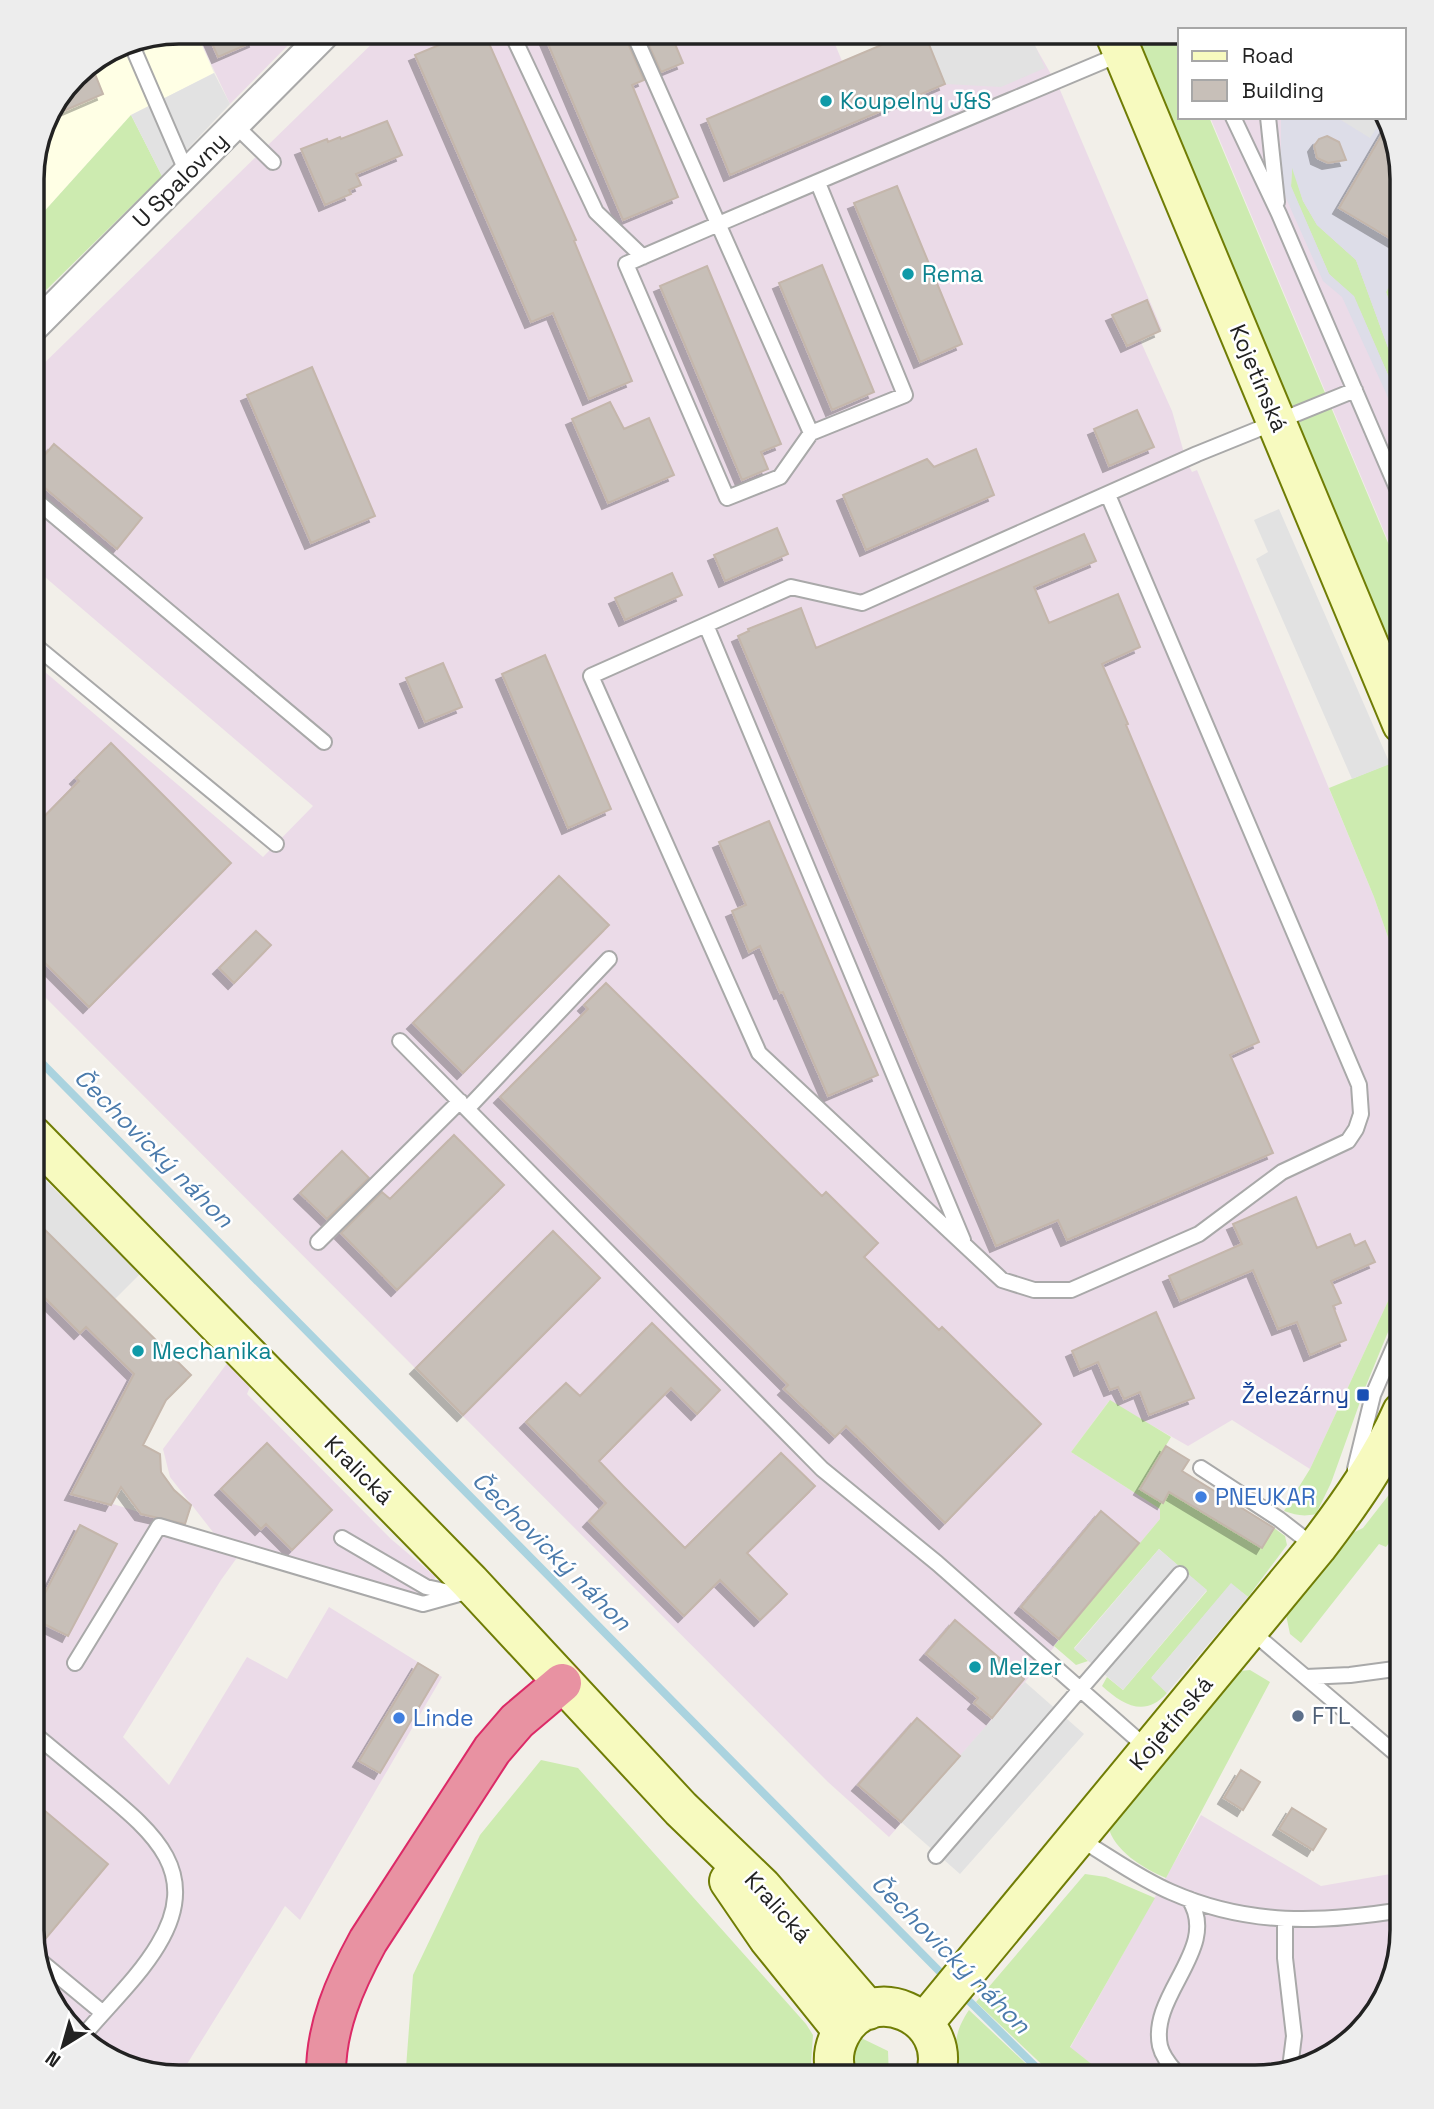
<svg xmlns="http://www.w3.org/2000/svg" width="1434" height="2109" viewBox="0 0 1434 2109" font-family="'Space Grotesk',sans-serif">
<style>
.industrial{fill:#ebdbe8}
.education{fill:#ffffe5}
.grass{fill:#cdebb0}
.parking{fill:#e2e2e2}
.plaza{fill:#dddde8;fill-rule:evenodd}
.lines{fill:none;stroke-linecap:round;stroke-linejoin:round}
.stream{stroke:#aad3df;stroke-width:8}
.building{fill:#c7bfb8;stroke:#c4b6ab;stroke-width:2;filter:url(#shadow)}
.lane-casing{stroke:#a9a9a9;stroke-width:18}
.street-casing{stroke:#a9a9a9;stroke-width:32}
.secondary-casing{stroke:#707d05;stroke-width:42}
.highway-casing{stroke:#dc2a67;stroke-width:42}
.lane{stroke:#fff;stroke-width:14}
.street{stroke:#fff;stroke-width:28}
.secondary{stroke:#f7fabf;stroke-width:38}
.highway{stroke:#e892a2;stroke-width:38}
.culture-dot{fill:#0f9aa8;stroke:#fff;stroke-width:2.5}
.transit-dot{fill:#1a4fb4;stroke:#fff;stroke-width:2.5}
.shop-dot{fill:#3f7fe0;stroke:#fff;stroke-width:2.5}
.service-dot{fill:#5c6f8a;stroke:#fff;stroke-width:2.5}
.labels{text-anchor:middle;dominant-baseline:central;stroke-width:5;stroke-linejoin:round;paint-order:stroke}
.culture-label{font-size:23px;fill:#0d838f;stroke:#fff;text-anchor:start}
.street-label{font-size:23px;fill:#222;stroke:#fff}
.transit-label{font-size:23px;fill:#164399;stroke:#fff;text-anchor:end}
.shop-label{font-size:23px;fill:#366cbe;stroke:#fff;text-anchor:start}
.service-label{font-size:23px;fill:#4e5e75;stroke:#fff;text-anchor:start}
.water-label{font-size:24px;font-style:italic;fill:#4a7aab;stroke:#fff}
.rim{fill:none;stroke:#222;stroke-width:3.5}
</style>
<defs>
<filter id="shadow"><feDropShadow dx="-6" dy="6" stdDeviation="0" flood-color="#0004"/></filter>
</defs>
<rect width="100%" height="100%" fill="#f2efe9"/>
<path class="industrial" d="M196,32H301L230,104Z
M384,32H830L842,61L912,32H1027L1060,90L1162,330L1140,340L1172,411L1186,460L1192,472L1197,470L1374,897L1402,977V1246L1396,1284L1310,1469L1232,1420L1188,1446L1109,1401L1071,1452L1160,1509V1519L1025,1682L889,1837L828,1782L32,984V661L263,857L313,806L32,566V375Z
M1210,117H1386L1402,178V574Z
M32,1285L80,1333L86,1327L164,1404L113,1504L216,1536L170,1477L163,1449L228,1362L250,1387L247,1394L391,1539L436,1577L418,1595L246,1545L221,1580L123,1737L169,1785L247,1657L287,1679L329,1607L442,1677L300,1920L285,1906L179,2077H169L105,2058L51,2004L32,1931Z
M1201,1815L1321,1886L1402,1872V1931L1383,2004L1329,2058L1256,2077H1108L1070,2048Z"/>
<path class="education" d="M178,32H196L214,73L131,115L32,225V169L43,122L75,74L123,43Z"/>
<path class="grass" d="M1126,32H1173L1180,50V117H1209L1402,576V685Z
M131,115L162,176L32,304V225Z
M1292,165L1303,201L1317,225L1356,260L1402,386V407L1354,297L1329,274L1291,187Z
M1396,282L1402,284V336L1386,292L1388,287Z
M1401,759L1402,762V977L1374,897L1329,788Z
M1402,1246V1298L1365,1388L1331,1483L1316,1514C1303,1517 1296,1515 1284,1511L1310,1469L1396,1284Z
M1110,1400L1171,1437L1140,1489L1163,1503L1169,1492L1262,1547L1274,1528L1285,1536L1287,1545L1248,1597L1231,1584L1152,1677L1167,1693C1145,1718 1123,1705 1102,1686L1107,1677L1123,1690L1207,1591L1159,1549L1074,1648L1088,1661L1076,1665L1054,1646L1160,1519V1509L1071,1452Z
M1402,1478V1525L1386,1547L1379,1544L1301,1643L1290,1634L1285,1610L1342,1538L1363,1528Z
M1250,1670L1270,1682L1166,1878C1143,1868 1114,1851 1108,1826L1231,1672Z
M541,1760L578,1768L806,2024L813,2035L810,2077H408L406,2068L413,1975L480,1835Z
M1085,1874L1106,1877L1155,1898L1070,2047L1108,2077H1055L976,2002Z
M969,2010L1040,2077H958C955,2049 952,2035 969,2010Z
M857,2036L888,2051L889,2077H855L850,2064Z"/>
<path class="parking" d="M924,32H1029L1045,68L1001,87L945,84Z
M214,73L230,104L162,176L131,115Z
M1336,117H1386L1390,131L1370,139Z
M1279,509L1390,764L1352,779L1256,559L1268,552L1254,520Z
M32,1167L140,1274L114,1300L32,1217Z
M1159,1549L1207,1590L1123,1690L1074,1649Z
M1231,1583L1248,1597L1167,1693L1151,1678Z
M1025,1682L1084,1734L960,1874L901,1822Z"/>
<path class="plaza" d="M1281,117H1336L1370,138L1379,125L1390,131H1384L1339,208L1401,245L1398,251L1402,254V284L1396,282L1391,284L1386,292L1402,336V386L1356,260L1317,225L1303,201L1292,168L1291,186L1329,274L1354,296L1402,407V447L1394,452L1390,442L1397,437L1399,428L1386,393L1342,297L1323,281L1281,187ZM1327,136L1336,139L1341,147L1337,160L1328,163L1317,158L1314,150L1316,142Z"/>
<g class="lines">
<path class="stream" d="M32,1053L947,1979
M961,1993L1046,2077"/>
</g>
<path class="building" d="M207,32H252L255,41L218,57Z
M470,32H484L576,240L574,241L632,381L589,399L553,313L531,322L415,55Z
M543,32H623L644,80L632,85L678,197L623,220Z
M643,32H670L683,63L661,72Z
M912,32H924L945,84L730,175L707,119Z
M91,64L103,94L45,119L75,74Z
M387,121L402,155L356,174L361,185L349,190L351,194L325,205L301,149L327,139L328,142L340,137L341,139Z
M1388,124L1403,178V246L1339,208Z
M1327,136L1339,142L1346,160L1328,163L1317,158L1314,146L1319,139Z
M897,186L962,344L920,362L854,203Z
M822,265L874,392L832,410L779,283Z
M707,266L781,444L761,452L768,469L742,480L660,286Z
M1147,300L1160,331L1127,346L1112,315Z
M312,367L375,516L311,543L247,395Z
M610,402L624,429L649,418L674,475L608,503L572,419Z
M1137,410L1154,447L1109,466L1094,429Z
M54,444L142,518L117,549L32,477V470Z
M976,449L994,495L866,550L843,495L927,459L934,467Z
M777,528L788,554L725,581L714,555Z
M1084,534L1096,561L1034,587L1049,623L1118,594L1140,647L1102,664L1128,724L1126,725L1259,1042L1230,1055L1273,1153L1067,1240L1058,1220L996,1246L738,636L749,631L748,629L801,608L816,648Z
M672,573L682,595L625,620L615,598Z
M545,655L611,809L568,828L502,674Z
M443,663L462,707L425,722L406,678Z
M111,743L231,863L89,1007L32,950V829L79,781L76,778Z
M769,821L878,1075L828,1096L783,992L780,993L760,946L749,952L732,911L746,905L719,842Z
M559,876L609,925L463,1073L413,1023Z
M256,931L271,945L234,983L219,968Z
M606,983L822,1196L826,1192L878,1243L864,1257L939,1330L942,1327L1041,1424L945,1523L846,1426L835,1437L784,1389L788,1385L500,1097L588,1009L584,1005Z
M454,1135L504,1185L397,1290L341,1233L382,1192L390,1199Z
M342,1151L369,1178L327,1219L300,1193Z
M1296,1197L1317,1248L1350,1234L1355,1246L1365,1241L1375,1262L1331,1281L1341,1303L1333,1306L1346,1340L1310,1355L1297,1322L1278,1329L1253,1270L1180,1301L1169,1276L1242,1244L1233,1224Z
M32,1217L191,1375L166,1400L143,1445L160,1454L161,1472L174,1490L191,1505L185,1524L141,1514L121,1487L111,1505L71,1494L134,1374L86,1327L80,1333L32,1285Z
M553,1231L600,1278L463,1415L416,1368Z
M1156,1312L1194,1398L1149,1415L1140,1392L1124,1399L1118,1387L1110,1390L1098,1362L1080,1370L1072,1351Z
M652,1323L720,1390L697,1414L671,1388L599,1461L623,1486L685,1548L781,1453L815,1486L747,1553L787,1594L760,1620L720,1580L684,1616L589,1521L606,1503L526,1422L566,1383L580,1396Z
M267,1443L332,1510L292,1550L266,1524L261,1529L221,1489Z
M1166,1446L1189,1460L1182,1471L1274,1528L1262,1548L1169,1492L1163,1503L1140,1489Z
M1101,1511L1139,1543L1059,1639L1021,1607Z
M80,1525L117,1544L68,1636L32,1618Z
M955,1620L1024,1679L992,1718L974,1703L978,1698L926,1654Z
M418,1663L438,1675L380,1773L359,1761Z
M917,1718L960,1756L901,1822L858,1785Z
M1241,1770L1260,1782L1243,1810L1224,1798Z
M32,1800L108,1864L37,1949L32,1931Z
M1292,1808L1326,1829L1313,1850L1279,1829Z"/>
<g class="lines">
<g class="lane-casing">
<path id="lane" d="M511,32L596,212L643,257
M633,32L811,433L780,477L727,498L626,264C791,192 957,123 1123,53
M130,41L187,173
M1233,117L1279,214L1402,500
M1268,117L1277,202
M235,125L273,162
M811,433L905,395L818,183
M1108,495L1359,1085L1361,1114L1356,1129L1348,1141L1282,1172L1199,1234L1071,1290H1034L1002,1280L759,1053L591,676L791,587L862,603L1197,454L1355,390
M32,497L324,742
M706,625L963,1240
M32,643L276,844
M400,1041L822,1469L937,1563L1148,1749
M467,1109L609,959
M318,1242L460,1101
M1201,1468L1279,1519L1315,1547
M1355,1469L1373,1395L1402,1328
M342,1538L426,1587L454,1593
M1250,1630L1402,1759
M75,1663L159,1526L423,1604L459,1594L469,1583
M1306,1677L1350,1675L1402,1668
M32,1732C55,1751 78,1770 102,1790C154,1833 202,1873 158,1945C139,1977 107,2007 83,2036
M1078,1838C1109,1856 1138,1878 1171,1892C1248,1926 1321,1923 1402,1910
M936,1856L1180,1574
M1285,1920V1958L1294,2036L1290,2068
M39,1960L103,2013
M1180,2077C1173,2068 1163,2059 1160,2046C1149,1994 1221,1948 1189,1899"/>
</g>
<g class="street-casing">
<path id="street" d="M32,329L327,32"/>
</g>
<g class="secondary-casing">
<path id="secondary" d="M1114,32L1402,724
M32,1135L470,1582L681,1809L762,1887L868,2010
M729,1881L768,1938L842,2030
M923,2022L933,2012L1317,1547C1349,1505 1381,1460 1402,1412
M837,2077C832,2063 833,2049 840,2035C868,1978 955,2015 935,2077"/>
</g>
<g class="highway-casing">
<path id="highway" d="M326,2077C325,2028 345,1983 368,1941L492,1750L517,1721L562,1683"/>
</g>
<use href="#lane" class="lane"/>
<use href="#street" class="street"/>
<use href="#secondary" class="secondary"/>
<use href="#highway" class="highway"/>
</g>
<g class="culture-dot">
<circle cx="826" cy="101" r="7"/>
<circle cx="908" cy="274" r="7"/>
<circle cx="138" cy="1351" r="7"/>
<circle cx="975" cy="1667" r="7"/>
</g>
<rect class="transit-dot" x="1356" y="1388" width="14" height="14" rx="3.5"/>
<g class="shop-dot">
<circle cx="1201" cy="1497" r="7"/>
<circle cx="399" cy="1718" r="7"/>
</g>
<circle class="service-dot" cx="1298" cy="1716" r="7"/>
<g class="labels">
<g class="culture-label">
<text x="840" y="101">Koupelny J&amp;S</text>
<text x="922" y="274">Rema</text>
<text x="152" y="1351">Mechanika</text>
<text x="989" y="1667">Melzer</text>
</g>
<g class="street-label">
<text transform="translate(180 180) rotate(-45)">U Spalovny</text>
<text transform="translate(1259 378) rotate(67)">Kojetínská</text>
<text transform="translate(359 1470) rotate(45)">Kralická</text>
<text transform="translate(1171 1723) rotate(-50)">Kojetínská</text>
<text transform="translate(778 1907) rotate(48)">Kralická</text>
</g>
<g class="transit-label">
<text x="1349" y="1395">Železárny</text>
</g>
<g class="shop-label">
<text x="1215" y="1497">PNEUKAR</text>
<text x="413" y="1718">Linde</text>
</g>
<g class="service-label">
<text x="1312" y="1716">FTL</text>
</g>
<g class="water-label">
<text transform="translate(154 1148) rotate(45)">Čechovický náhon</text>
<text transform="translate(552 1551) rotate(45)">Čechovický náhon</text>
<text transform="translate(951 1954) rotate(45)">Čechovický náhon</text>
</g>
</g>
<path d="M0 0H1434V2109H0ZM179 44H1255A135 135 0 0 1 1390 179V1930A135 135 0 0 1 1255 2065H179A135 135 0 0 1 44 1930V179A135 135 0 0 1 179 44Z" fill="#ededed" fill-rule="evenodd"/>
<path class="rim" d="M179 44H1255A135 135 0 0 1 1390 179V1930A135 135 0 0 1 1255 2065H179A135 135 0 0 1 44 1930V179A135 135 0 0 1 179 44Z"/>
<rect x="1178" y="28" width="228" height="91" fill="#ffffff" stroke="#a7a7a7" stroke-width="2"/>
<rect x="1192" y="51" width="35" height="10" fill="#f7fabf" stroke="#a7a7a7" stroke-width="2"/>
<text x="1242" y="63" font-size="21" fill="#222222">Road</text>
<rect x="1192" y="80" width="35" height="21" fill="#c7bfb8" stroke="#a7a7a7" stroke-width="2"/>
<text x="1242" y="98" font-size="21" fill="#222222">Building</text>
<g transform="translate(63 2046) rotate(217)" stroke="#ffffff" stroke-width="5" paint-order="stroke">
<path d="M0-5L12 26L0 18L-12 26Z" fill="#222222"/>
<text y="-10" font-size="19" font-weight="bold" text-anchor="middle" fill="#222222">N</text>
</g>
</svg>
